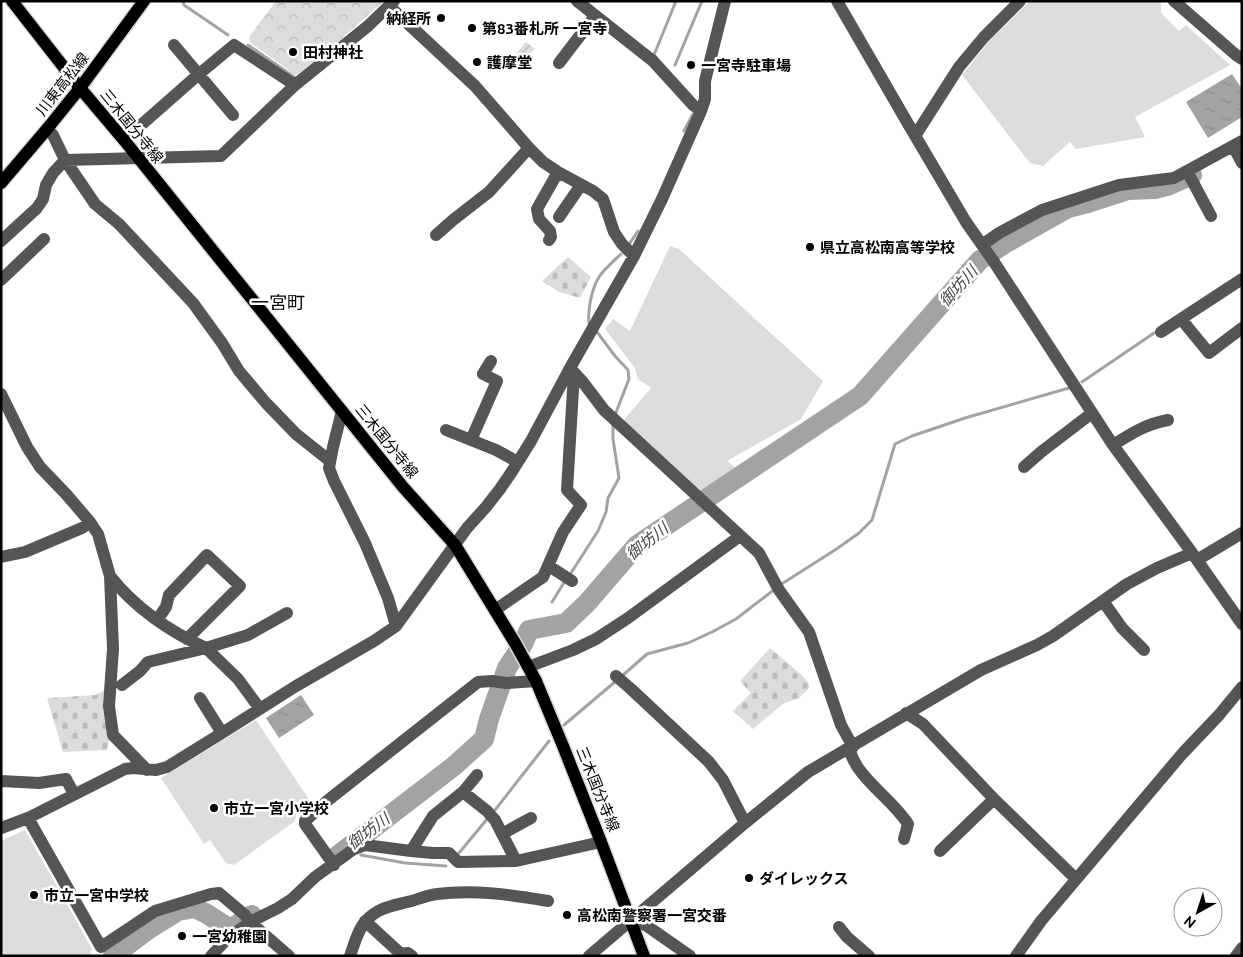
<svg xmlns="http://www.w3.org/2000/svg" width="1243" height="957" viewBox="0 0 1243 957" font-family="Ubuntu,'Noto Sans JP',sans-serif">
<style>
.forest{fill:url(#forest-crowns)}
.cemetery{fill:url(#cemetery-stones)}
.garden{fill:url(#garden-furrows)}
.pitch{fill:#dcdcdc}
.water{fill:url(#water-ripples)}
.lines{fill:none;stroke-linecap:round;stroke-linejoin:round}
.stream{stroke:#a3a3a3;stroke-width:3}
.river{stroke:#a3a3a3;stroke-width:20}
.major-casing{stroke:#dbdbdb;stroke-width:15}
.minor{stroke:#555;stroke-width:12}
.major{stroke:#000;stroke-width:12}
.poi-dot{fill:#000;stroke:#fff;stroke-width:2}
.labels{text-anchor:middle;dominant-baseline:central;stroke-width:5;stroke-linejoin:round;paint-order:stroke}
.poi-label{font-size:15px;font-weight:bold;fill:#000;stroke:#fff;text-anchor:start}
.street-label{font-size:15px;fill:#000;stroke:#fff}
.water-label{font-size:16px;font-style:italic;fill:#444;stroke:#fff}
.quarter-label{font-size:18px;fill:#000;stroke:#fff}
</style>
<defs>
<pattern id="forest-crowns" width="20" height="18" patternUnits="userSpaceOnUse" patternTransform="scale(1.25)"><rect width="20" height="18" fill="#dcdcdc"/><path d="M2 6a3 3 0 1 1 6 0M12 15a3 3 0 1 1 6 0" fill="none" stroke="#bbb"/></pattern>
<pattern id="cemetery-stones" width="16" height="16" patternUnits="userSpaceOnUse" patternTransform="scale(1.25)"><rect width="16" height="16" fill="#dcdcdc"/><path d="M2 7V4a2 2 0 0 1 4 0v3zM10 15v-3a2 2 0 0 1 4 0v3z" fill="#bbb"/></pattern>
<pattern id="garden-furrows" width="10" height="10" patternUnits="userSpaceOnUse" patternTransform="scale(1.25)"><rect width="10" height="10" fill="#dcdcdc"/><path d="M-1 1l2-2M0 10L10 0M9 11l2-2" fill="none" stroke="#bbb"/></pattern>
<pattern id="water-ripples" width="26" height="14" patternUnits="userSpaceOnUse" patternTransform="scale(1.25)"><rect width="26" height="14" fill="#a3a3a3"/><path d="M2 4q2-2 4 0t4 0M15 11q2-2 4 0t4 0" fill="none" stroke="#8b8b8b"/></pattern>
</defs>
<rect width="100%" height="100%" fill="#fff"/>
<path class="forest" d="M276,1H384L323,55L298,74L295,75L250,42L249,37Z"/>
<path class="cemetery" d="M568,257L591,277L580,298L559,292L542,281Z
M770,648L804,677L809,684V688L799,698L784,703L753,729L733,711L751,693L740,681Z
M109,687V741L107,750L63,752L47,698L96,695Z"/>
<path class="garden" d="M526,42L535,49L522,60L516,54Z"/>
<path class="pitch" d="M1030,1H1159L1161,3V13L1179,31L1186,25L1230,65L1135,117L1145,137L1076,149L1070,142L1043,166L1030,163L962,75L991,39Z
M670,246L679,249L823,381L801,419L727,461L737,469L702,493L623,421L651,388L638,379L635,368L605,329L613,319L630,331Z
M256,720L310,801L297,810L295,821L234,865L226,863L210,840L204,844L161,778Z
M25,830L92,949L90,956H1V841Z"/>
<path class="water" d="M1232,74L1242,89V117L1208,138L1186,102Z
M301,695L314,715L279,738L266,718Z"/>
<g class="lines">
<path class="stream" d="M183,1L184,5L228,35
M248,45L297,79
M655,56L654,55L676,1
M675,65L702,1
M684,131L693,114
M630,243L638,231
M589,323C588,315 589,310 590,303C595,276 602,272 621,254
M597,332L615,356L628,370L629,379L615,415
M1082,382L1154,333
M571,573L598,531L606,512L608,498L619,478L613,439V425
M780,585L835,550L859,533L872,520L895,444L912,436L965,418L1069,388
M552,602L565,581
M622,676L647,654L688,643L712,632L736,619L775,589
M564,725L616,681
M495,810L549,741
M459,853L488,818
M361,855L405,863L446,866"/>
<path class="river" d="M337,856L454,766L484,739L489,719L507,668L523,644L529,630L566,623L587,603L637,545L860,396L980,260L1006,243L1068,208L1088,203L1128,190L1155,189L1170,185L1192,175
M113,956L149,929L178,911L195,908L207,914L230,929L252,915"/>
<g class="major-casing">
<path id="major" d="M12,1L80,88L124,140L403,487L455,545L515,643L536,681L563,746L601,842L644,956
M1,183L47,129L80,88L144,1"/>
</g>
<path class="minor" d="M577,1L653,61L693,105L701,111
M837,1L907,122L966,222L994,262L1113,445L1190,550L1242,624
M1174,1L1236,55L1242,59
M389,6L475,86L529,148L543,162L558,172L593,191L603,199L614,232L622,244L634,256
M174,45L233,115
M559,63L595,16
M47,129L53,135L65,160L95,204L119,224L193,303L222,343L239,371L266,403L296,434L330,461
M915,136L959,67L984,37L1020,1
M124,140L199,74L234,45L295,85
M1233,146L1242,163
M1187,171L1211,216
M559,217L581,185
M436,235L453,220L489,192L529,148
M549,240L551,237L550,231L539,219L537,209L558,172
M1,241L37,208L43,199L46,185L53,173L65,160L221,156L295,85L368,26L394,1
M982,245L999,233L1042,210L1119,185L1174,178L1242,141
M1,280L44,239
M1181,319L1209,353L1242,328
M1161,332L1242,279
M570,368L582,381L604,410L759,553L779,590L809,632L841,725L853,747
M1,394L27,447L40,467L66,494L90,522L98,534L110,576L113,649L109,706L113,735L147,770
M342,411L333,447L329,468L334,481L365,543L388,598L396,626
M446,430L496,450L518,462
M471,440L497,381L483,374L491,361
M1113,445C1132,433 1146,424 1168,420
M1024,467L1041,452L1092,413
M1,557L25,552L82,528L90,522
M1197,560L1242,533
M549,566L572,581
M110,576C134,607 170,632 206,648L248,635L287,613
M1103,601L1122,628L1144,650
M495,610L543,577L563,532L581,505L567,490L574,373
M157,620L166,607L169,595L207,555L240,586L187,639
M528,667L573,650L596,639L628,618L740,536
M616,676L631,689L709,762L723,780L745,823
M122,685L140,671L148,662L206,648L238,679L260,709
M200,698L222,733
M906,713L923,724L994,799L1076,879
M849,749C852,758 856,766 862,773C876,791 896,805 908,824L904,839
M1,781L39,783L66,779L74,794
M463,792L487,811L495,820L516,861
M28,818L101,947L155,911L211,894L219,893L245,915L250,922L289,956
M1,828L28,818L125,769L133,768L156,770L167,767L222,733L296,686L374,641L396,626L467,528L486,507L500,489L511,473L531,441L570,368L634,256L662,199L701,111L705,99V81L725,1
M502,834L531,818
M411,851L433,816L463,792L477,775
M940,851L994,799
M334,865L305,824V821L327,801L478,682L492,681L506,683L536,681
M631,920L647,926L690,956
M365,921L401,954L408,953L412,956
M839,927L847,937L869,956
M211,956L227,939L250,922L278,908L292,899L315,877L354,849L365,845L411,851L433,853H449L458,862L516,861L601,842
M350,956C354,945 358,929 366,921C377,908 392,906 407,902C417,900 427,895 437,894C474,889 512,895 548,901
M589,956L745,823L808,772L981,670L1037,645L1053,636L1127,584L1157,568L1192,553
M1016,956L1041,921L1182,754L1219,715L1242,687
M1236,956L1242,948"/>
<use href="#major" class="major"/>
</g>
<g class="poi-dot">
<circle cx="441" cy="18" r="5"/>
<circle cx="472" cy="28" r="5"/>
<circle cx="293" cy="52" r="5"/>
<circle cx="477" cy="62" r="5"/>
<circle cx="691" cy="65" r="5"/>
<circle cx="810" cy="247" r="5"/>
<circle cx="214" cy="808" r="5"/>
<circle cx="749" cy="878" r="5"/>
<circle cx="34" cy="895" r="5"/>
<circle cx="567" cy="915" r="5"/>
<circle cx="182" cy="936" r="5"/>
</g>
<g class="labels">
<g class="poi-label">
<text x="431" y="18" text-anchor="end">納経所</text>
<text x="482" y="28">第83番札所 一宮寺</text>
<text x="303" y="52">田村神社</text>
<text x="487" y="62">護摩堂</text>
<text x="701" y="65">一宮寺駐車場</text>
<text x="820" y="247">県立高松南高等学校</text>
<text x="224" y="808">市立一宮小学校</text>
<text x="759" y="878">ダイレックス</text>
<text x="44" y="895">市立一宮中学校</text>
<text x="577" y="915">高松南警察署一宮交番</text>
<text x="192" y="936">一宮幼稚園</text>
</g>
<g class="street-label">
<text transform="translate(62 84) rotate(-52)">川東高松線</text>
<text transform="translate(132 126) rotate(51)">三木国分寺線</text>
<text transform="translate(387 441) rotate(51)">三木国分寺線</text>
<text transform="translate(598 789) rotate(68)">三木国分寺線</text>
</g>
<g class="water-label">
<text transform="translate(958 286) rotate(-48)">御坊川</text>
<text transform="translate(647 541) rotate(-39)">御坊川</text>
<text transform="translate(368 831) rotate(-37)">御坊川</text>
</g>
<g class="quarter-label">
<text x="278" y="302">一宮町</text>
</g>
</g>
<rect width="1243" height="957" fill="none" stroke="#000000" stroke-width="5"/>
<g transform="translate(1198 912) rotate(219)"><circle r="24" fill="#ffffff" stroke="#999999"/>
<path d="M0-4L9 19L0 12L-9 19Z" fill="#000000"/>
<text y="-8" font-size="14" font-weight="bold" text-anchor="middle" fill="#000000">N</text>
</g>
</svg>
